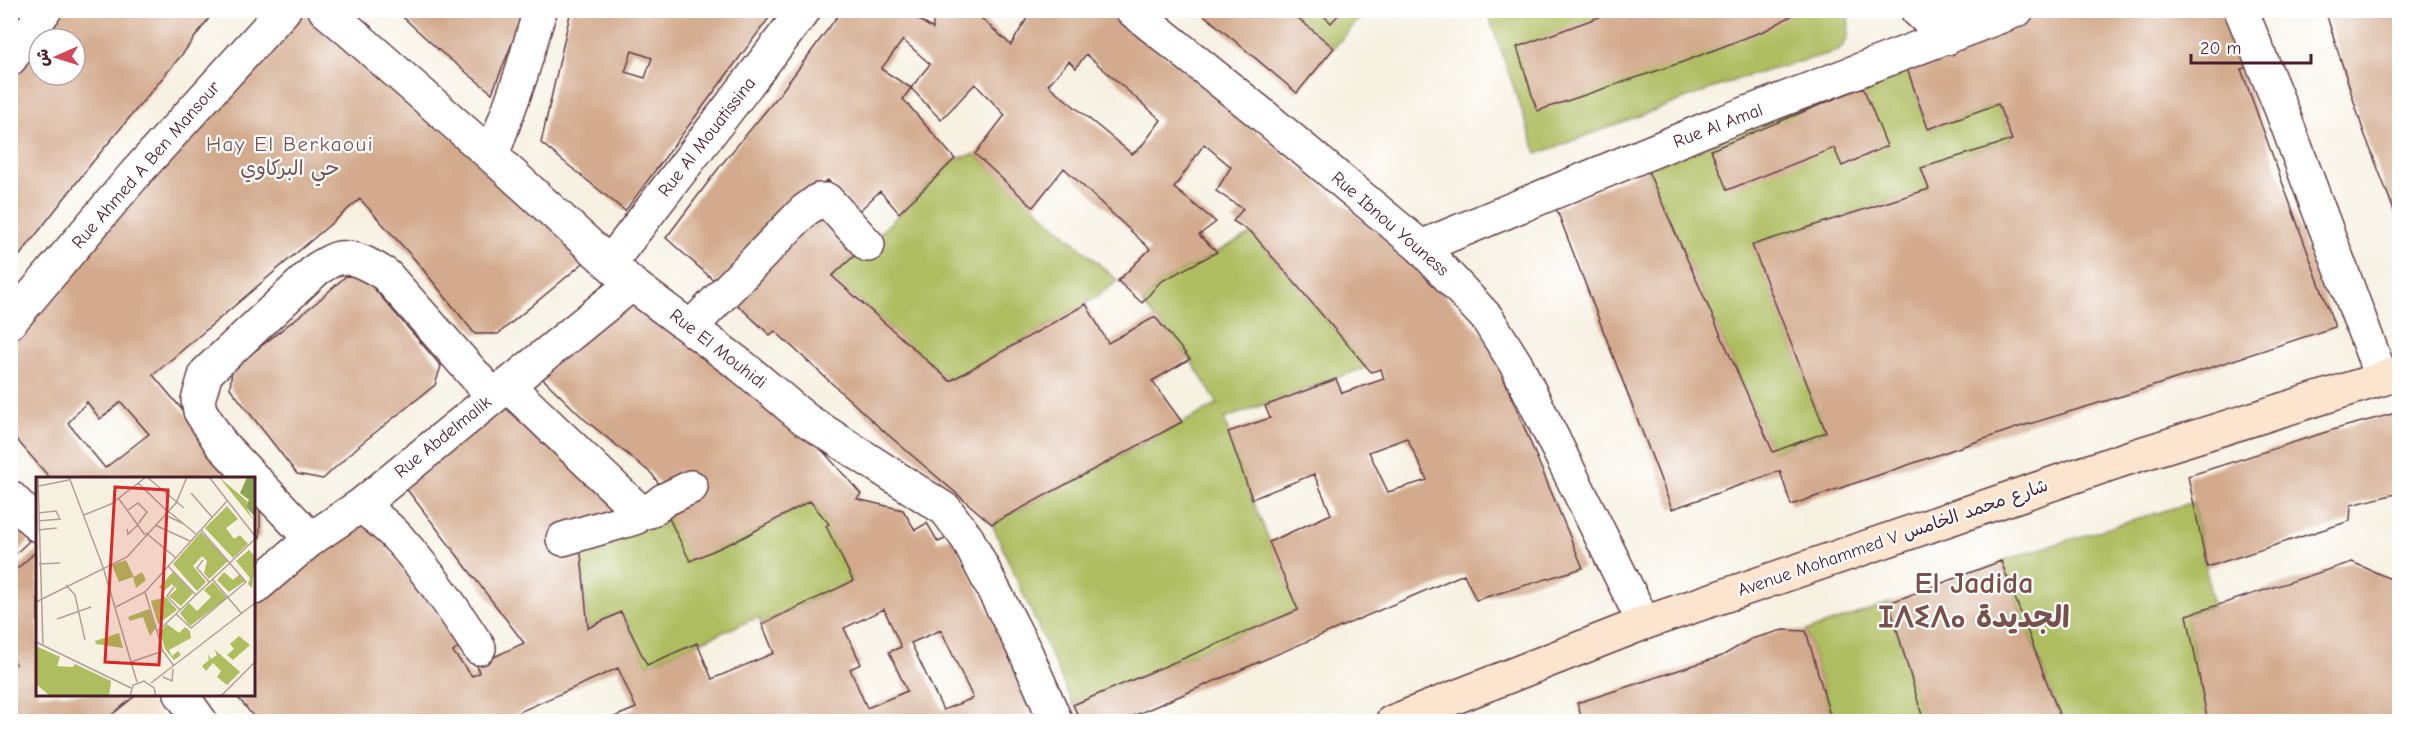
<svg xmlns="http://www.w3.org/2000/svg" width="2410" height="732" viewBox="0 0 2410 732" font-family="'Comic Neue','Playpen Sans Arabic','Noto Sans Tifinagh',sans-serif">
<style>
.built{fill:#f0d5bc}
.green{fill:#aebd60;stroke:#7c6e46;stroke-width:1.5}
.building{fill:#d3aa8d;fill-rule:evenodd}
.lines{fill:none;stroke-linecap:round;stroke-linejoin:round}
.street-casing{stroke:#643e46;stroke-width:36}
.secondary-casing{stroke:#643e46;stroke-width:36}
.street{stroke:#fff;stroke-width:33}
.secondary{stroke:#fbe5cf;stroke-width:33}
.labels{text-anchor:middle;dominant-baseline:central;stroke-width:4.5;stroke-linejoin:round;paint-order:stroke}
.street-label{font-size:18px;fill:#4a1f2b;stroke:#fff}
.quarter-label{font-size:21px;letter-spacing:1.5px;fill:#7a504d;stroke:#fff}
.town-label{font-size:30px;font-weight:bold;fill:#7a504d;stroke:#fff}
.inset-road{fill:none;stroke:#b29d99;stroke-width:1.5}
.view{fill:#d62828;fill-opacity:0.15;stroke:#d62828;stroke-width:3}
.inset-edge{fill:none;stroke:#4a1f2b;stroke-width:3}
</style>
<rect width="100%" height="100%" fill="#fff"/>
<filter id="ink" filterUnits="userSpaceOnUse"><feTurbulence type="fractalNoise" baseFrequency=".0167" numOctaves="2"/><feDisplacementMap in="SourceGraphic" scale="12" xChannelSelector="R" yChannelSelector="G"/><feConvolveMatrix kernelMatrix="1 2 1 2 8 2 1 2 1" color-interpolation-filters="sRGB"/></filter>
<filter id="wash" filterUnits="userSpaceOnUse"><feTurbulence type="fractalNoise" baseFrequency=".008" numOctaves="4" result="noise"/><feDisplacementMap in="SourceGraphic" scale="24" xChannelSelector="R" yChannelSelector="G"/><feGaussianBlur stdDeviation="1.35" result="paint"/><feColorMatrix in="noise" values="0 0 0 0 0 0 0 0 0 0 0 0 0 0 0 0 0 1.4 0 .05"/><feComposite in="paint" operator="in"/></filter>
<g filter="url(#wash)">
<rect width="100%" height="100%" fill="#f7f1e2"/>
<path class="built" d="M137,694L142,695L165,721L103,722Z"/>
<path class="green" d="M1288,11H1366L1334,48Z
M1487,11H1848C1849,27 1851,40 1838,51L1738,79L1537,154Z
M1905,63L1928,129L1998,104L2012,140L1922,168L1929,189L1753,245L1826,432L1773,452L1647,169Z
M975,154L1118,281L1086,304L950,381L832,276L868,245L955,159Z
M1252,233L1367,367L1224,419L1252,499L1298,610L1073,705L992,524L1218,404L1190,359L1142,303L1160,282Z
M810,501L829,524L827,526L853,581L762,624L758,617L647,665L621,612L588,628L580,544L664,508L719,547L742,538Z
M2193,502L2213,606L2187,615L2208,721H2062L2001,561Z
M1889,603L1924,721H1832L1806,631Z"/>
<g id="blocks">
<path class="building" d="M59,10H215L184,52L91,164L10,268V78ZM39,39H75V75H39Z
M294,10H310L588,259L498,334H475L417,262L360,199L153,375L240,478H50L10,432V343ZM87,402L100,419L121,402L149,434L105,468L68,423Z
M395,10H522L515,36L492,93L441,52Z
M571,10H775L625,211L541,143ZM632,51L652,58L645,78L625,72Z
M842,10H915L913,16L933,29V10H972L1011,45L1032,10H1110L1403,253L1484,336L1493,353L1583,568L1476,600L1464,574L1119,722H1081L1073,705L1298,610L1269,542L1331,514L1314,474L1252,499L1228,432L1270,418L1265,406L1336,379L1342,393L1384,379L1381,369L1371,372L1252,233L1233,221L1243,209L1216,191L1231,167L1204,144L1174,188L1216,222L1199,235L1217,252L1160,282L1142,303L1118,281L1150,249L1064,168L1033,207L975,154L1005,115L975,84L941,120L911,88L930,64L903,40L881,69L911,88L903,99L955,159L899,213L880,191L857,213L828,180L819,185L719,285L666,238L721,165L779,95ZM1086,54L1161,120L1141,147L1132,154L1048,85L1069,61L1076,68ZM1407,438L1427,480L1388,492L1369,452Z
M1198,10H1288L1334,48L1297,93Z
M1318,10H1343L1331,23Z
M1597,10H1802L1766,30L1680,63L1537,111L1517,47L1599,17Z
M2045,10H2230L2252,66L2241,69L2335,327L2132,393L2019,427L1791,505L1780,471L1672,509L1556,208L1647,169L1773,452L1826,432L1752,245L1929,189L1921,168L2012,140L1998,104L1928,129L1905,63Z
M2325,10H2400V226L2363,130Z
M1863,87L1887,146L1842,166L1834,148L1727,190L1711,150Z
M822,206L862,249L832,276L950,381L1086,304L1108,343L1155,317L1190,359L1152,381L1182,422L992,524L879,427L775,331L770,335L729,297Z
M346,276L364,277L441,366L435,385L362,443L323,479L297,474L230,388L232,369L317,302Z
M635,295L806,432L861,494L857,499L903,510L915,530L927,523L938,542L952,536L1043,722H602L636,708L618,668L497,722H258L235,694H254V605L365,518L461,645L453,652L472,676L479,673L477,665L524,643L402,483L509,396L625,505L580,543L588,628L621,612L647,665L697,643L712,679L774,653L762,624L853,581L826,526L829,524L810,501L742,538L690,561L664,508L665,493L652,474L584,419L538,374ZM884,609L901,647L889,652L907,691L867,708L850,669L861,664L844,628ZM941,630L973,698L943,710L911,643Z
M2400,412V493L2351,505L2350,521L2207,567L2188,476L2339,428Z
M254,493L260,501V537L254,543Z
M10,520L29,541L10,559Z
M38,550V694H137L103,722H10V669L16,664L10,657V575Z
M2001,561L2062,722H1924L1889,603Z
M2352,562L2400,583V721L2389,717L2387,722H2208L2187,615Z
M1783,630L1806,631L1832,722H1583L1577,703L1722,656L1751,639Z"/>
</g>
</g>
<g filter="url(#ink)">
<use href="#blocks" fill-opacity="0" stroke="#643e46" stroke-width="1.5"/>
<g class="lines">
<g class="street-casing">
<path id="street" d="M325,10L350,31L492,156L632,284L743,367L805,419L946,510L967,538L1026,653L1056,722
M1132,10L1259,112L1421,247L1487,318L1517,366L1644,623
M1917,10L1947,38
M2241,10L2282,111L2382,379
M10,59L45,10
M492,156L521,75L540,10
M1421,247L1721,123L2017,10
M610,263L804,10
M10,322L135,174L284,10
M691,327L804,211L819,200H827L868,245
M507,385L637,509L635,518L563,539
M10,497L38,525
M361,505C373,516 388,526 399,539C429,572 454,610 479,648
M637,514L650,511L664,500L691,487
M311,539L221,444L200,411L198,400L206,373L317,269C324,265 332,259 339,258C356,256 373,267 386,275L493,396
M254,588L311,539L361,505L632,284
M181,694L201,722"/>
</g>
<g class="secondary-casing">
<path id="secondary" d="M1392,722L1644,623L2125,459L2400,373"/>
</g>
<use href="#street" class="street"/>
<use href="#secondary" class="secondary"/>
</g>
</g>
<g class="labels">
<g class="street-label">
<text transform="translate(1718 126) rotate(-21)">Rue Al Amal</text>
<text transform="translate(707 137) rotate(-52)">Rue Al Mouatissina</text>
<text transform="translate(146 165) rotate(-49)">Rue Ahmed A Ben Mansour</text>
<text transform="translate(1390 224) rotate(41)">Rue Ibnou Youness</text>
<text transform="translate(718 349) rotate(38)">Rue El Mouhidi</text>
<text transform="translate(443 437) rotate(-39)">Rue Abdelmalik</text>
<text transform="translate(1893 538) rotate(-19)">Avenue Mohammed V شارع محمد الخامس</text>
</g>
<g class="quarter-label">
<text x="290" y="144">Hay El Berkaoui<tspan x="290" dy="24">حي البركاوي</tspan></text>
</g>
<g class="town-label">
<text x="1974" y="583">El Jadida<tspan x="1974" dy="34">ⵊⴷⵉⴷⴰ الجديدة</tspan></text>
</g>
</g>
<g transform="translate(36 477)">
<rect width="219" height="219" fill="#f7f1e2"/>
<path d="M183,0L212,25L210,30L219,45ZM191,29L202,42L190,51L198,62L204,58L212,67L197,81L169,51ZM165,55L192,84L173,102L168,96L171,84L166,79L157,89L170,105L161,114L137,87ZM213,73L219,79L216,111L212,107L214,101L200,84ZM90,83L98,100L106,95L110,103L100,111L97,100L83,105L76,88ZM137,95L157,116L145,129L133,119L141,112L136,107L128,114L123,110ZM188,95L197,103L204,97L209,104L193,115L181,103ZM177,105L191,121L154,149L144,136L153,126L161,134L175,120L168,113ZM130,120L141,133L122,147L115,124ZM113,132L120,151L114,159L107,140L94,144L92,140ZM131,147L143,156L149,150L154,154L155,161L133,173L136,179L142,174L145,178L138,183L129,172L124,155ZM83,156L87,171L60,167L59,164ZM203,159L214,168L197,183L191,178L198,172L194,167ZM0,169L24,180L21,189L37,190L39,187L75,204L73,219L13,218L0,207ZM178,172L204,195L191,208L181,200L185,194L177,186L170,194L166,189L173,183L172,177L175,182L181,178Z" fill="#aebd60"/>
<path d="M211,0H219V40L210,30L213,23L204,16Z" fill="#8aa456"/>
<path class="inset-road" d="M2,0L7,169M33,0L67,90L101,205M111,0L148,31M173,0L219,59M102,6L131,34M3,9L33,3M155,16L176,40M83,22L109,58M92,33L102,26L111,35L102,47M132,34L160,57M48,38L75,27L110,0M129,38L148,47M2,44L24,42L20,34L2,36M119,48L154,64M91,52L92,57L102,48M2,53L21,51M110,56L140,81M167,83L161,91L173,105M3,87L24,86M132,89L160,118M177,103L206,137M30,108L39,118L49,163M138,110L131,119L144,133M109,115L127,174L138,189M0,125L91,80L140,26L151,0M80,130L109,115L191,24M140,137L155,151L210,105L165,53M21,142L55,130M122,154L219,62M0,165L95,211M95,185L127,174M127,200L136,204L137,192M115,206L219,126M94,219L97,208L108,204L118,211L120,219M185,219L219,185"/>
<path class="view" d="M79,10L132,13L123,188L69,185Z"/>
<rect width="219" height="219" class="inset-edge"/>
</g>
<rect width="2410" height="732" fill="none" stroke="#fff" stroke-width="36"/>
<g transform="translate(57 57) rotate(267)"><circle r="28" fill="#ffffff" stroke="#b7a5aa" stroke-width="1.5"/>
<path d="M0-4.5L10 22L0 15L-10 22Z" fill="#d1495b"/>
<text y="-9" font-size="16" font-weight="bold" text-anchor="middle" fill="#4a1f2b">ش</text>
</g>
<path d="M2191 54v9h120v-9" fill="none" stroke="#4a1f2b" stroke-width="3"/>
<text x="2200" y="54" font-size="18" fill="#4a1f2b" stroke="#ffffff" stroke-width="4.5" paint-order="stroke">20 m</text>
</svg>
